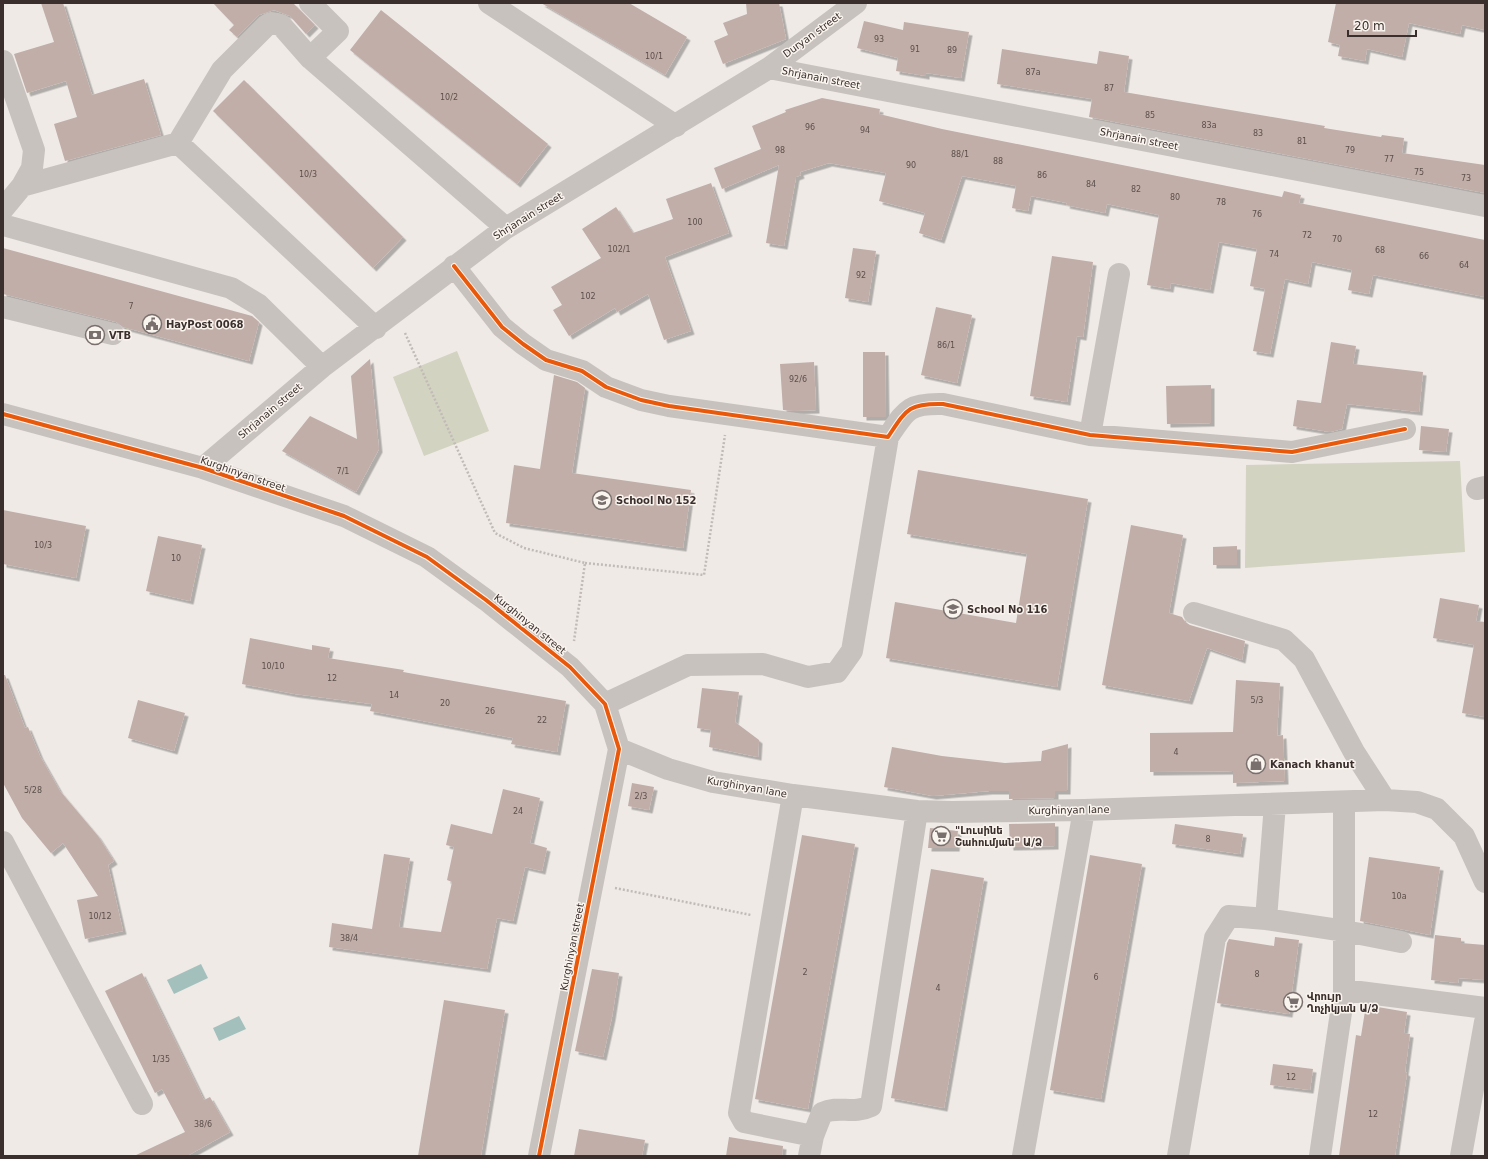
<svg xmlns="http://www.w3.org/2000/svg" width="1488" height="1159" viewBox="0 0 1488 1159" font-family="'DejaVu Sans','Noto Sans Armenian',sans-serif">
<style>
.green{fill:#d2d3c1}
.water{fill:#a3c0bd}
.building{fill:#c1aea9;filter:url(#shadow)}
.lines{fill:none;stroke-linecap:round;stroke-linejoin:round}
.path{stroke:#c1bab6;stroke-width:2.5;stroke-dasharray:2 2;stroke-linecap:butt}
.minor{stroke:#c8c2be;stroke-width:22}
.cycleway-casing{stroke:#faf4ef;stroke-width:6}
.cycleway{stroke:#e8590c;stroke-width:4}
.labels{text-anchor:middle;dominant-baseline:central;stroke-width:3;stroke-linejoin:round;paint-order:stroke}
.number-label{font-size:8px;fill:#5c4f4b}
.street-label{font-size:10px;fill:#3a2f2c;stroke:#faf4ef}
.poi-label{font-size:10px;font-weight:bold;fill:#3a2f2c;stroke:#faf4ef;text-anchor:start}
</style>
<defs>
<filter id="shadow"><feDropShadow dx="3.5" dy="3.5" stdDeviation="0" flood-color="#0004"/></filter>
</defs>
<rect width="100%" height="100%" fill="#efeae6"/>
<path class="green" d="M457,351L489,431L424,456L393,377Z
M1460,461L1465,552L1245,568L1246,465Z"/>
<path class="water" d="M201,964L208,978L174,994L167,980Z
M239,1016L246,1029L219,1041L213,1028Z"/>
<path class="building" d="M41,3H63L92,95L144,79L161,135L65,161L54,124L77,117L66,81L27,93L14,54L54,42Z
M213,3H293L315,25L306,34L290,16L274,10L259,15L237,37L229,30L234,25Z
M541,3H629L687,37L665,75Z
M746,3H779L786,39L723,64L714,41L728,35L723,23L747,14Z
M1336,3H1485V30L1462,25L1460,34L1409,23L1402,57L1367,49L1365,61L1338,56L1340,45L1328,42Z
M381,10L548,144L517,184L350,50Z
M864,21L903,30L904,22L969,32L961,78L926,73V76L896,71L898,58L857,48Z
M1002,49L1097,64L1099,51L1129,56L1124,92L1325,126L1324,128L1381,137L1382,135L1404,138L1402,153L1485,165V193L1089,117L1092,99L997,84Z
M244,80L403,237L373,268L213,111Z
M822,98L880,109L879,114L942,129L1282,197L1284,191L1301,195L1299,203L1485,240V297L1373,275L1369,294L1348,290L1352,270L1312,262L1308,284L1285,279L1270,354L1253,351L1265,289L1250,286L1257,249L1219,242L1210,290L1171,283L1170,289L1147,285L1159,215L1107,204L1105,213L1066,205L1067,203L1031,196L1028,211L1012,208L1016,186L962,176L941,240L919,233L925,213L879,201L886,173L829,163L800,172L801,175L796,177L784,246L766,243L779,165L722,189L714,168L761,149L752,126L786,112L785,110Z
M711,183L729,233L665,257L691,331L664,340L648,294L617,312L615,308L569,336L553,310L562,305L551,287L601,258L582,229L616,207L633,233L673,219L666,199Z
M3,248L252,316L259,322L249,361L123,327L116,322L3,294Z
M853,248L876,251L868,302L845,298Z
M1052,256L1093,262L1083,337L1077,336L1067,402L1030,396Z
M936,307L972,315L957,383L921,375Z
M1331,342L1356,346L1353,364L1423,372L1419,412L1347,404L1342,429L1330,432L1293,426L1297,400L1321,403Z
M863,352H885L886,417H863Z
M370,359L379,449L356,492L282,451L310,416L357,439L351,376Z
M814,362L816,410L794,411L783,410L780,364Z
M554,375L577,382L585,388L572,473L691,490L683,548L506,523L514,465L540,469Z
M1211,385V423L1167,424L1166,386Z
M1421,426L1449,429L1446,452L1419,450Z
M918,470L1088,499L1057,687L886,658L895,602L1016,623L1027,554L907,534Z
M3,510L86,526L76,578L3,564Z
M1131,525L1183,535L1169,613L1182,617L1185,622L1190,625L1245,641L1242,660L1207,648L1189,701L1102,685Z
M158,536L202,545L190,601L146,591Z
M1237,546V565H1213V547Z
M1440,598L1479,605L1476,621L1485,622V717L1462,713L1474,645L1433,638Z
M250,638L312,650V645L330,648L328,658L404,670L403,672L566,701L557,752L511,744L513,738L370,711L372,704L295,694L242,684Z
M3,675H5L25,728L28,727L40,756L60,791L98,836L114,861L108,865L123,931L85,939L77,900L98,896L63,843L51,853L22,818L3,783Z
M1236,680L1280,683L1277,736L1283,735L1285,781L1233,783V771L1150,772V733L1233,732Z
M702,688L739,692L735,722L759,740L758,757L709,747L711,730L697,728Z
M138,700L185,713L174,751L128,738Z
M1068,744L1067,791H1055V798L1009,799V791H989L933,796L884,787L892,747L942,756L1005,763L1041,761L1042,751Z
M632,783L654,787L649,810L628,806Z
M503,789L540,798L530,843L547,848L542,871L525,867L513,921L497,918L487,969L329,947L332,923L372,929L384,854L410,858L399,927L441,932L452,882L447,880L454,847L446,845L451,824L492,834Z
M1055,823V846L1010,847L1009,824Z
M1175,824L1243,834L1240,854L1172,844Z
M930,828L958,831L956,848H928Z
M802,835L855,844L808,1109L755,1099Z
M1090,855L1142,864L1101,1099L1050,1090Z
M1369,857L1440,867L1430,935L1360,921Z
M931,869L984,878L944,1108L891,1098Z
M1435,935L1461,938V943L1485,945V980L1459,978L1458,983L1431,980Z
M1275,937L1299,940L1289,1014L1217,1003L1227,943L1229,939L1274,946Z
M592,969L619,973L612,1017L603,1057L575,1051Z
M142,973L204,1100L210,1097L230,1132L187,1156H134L185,1132L162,1089L155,1093L105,991Z
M444,1000L505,1010L481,1156H418Z
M1366,1005L1407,1012L1404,1033L1410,1034L1405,1072L1407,1073L1395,1156H1339L1356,1035L1361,1036Z
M1273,1064L1313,1069L1310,1090L1270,1085Z
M579,1129L645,1140L642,1156H574Z
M729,1137L783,1146L782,1156H726Z"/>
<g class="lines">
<path class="path" d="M405,333L495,533L524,548L585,563L574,641
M585,563L704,575L725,435
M615,888L751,915"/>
<path class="minor" d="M489,3L676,126
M310,58L338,31L310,3
M3,61L34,150L32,168L22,186L3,209
M769,68L1485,206
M178,143L376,328
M22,186L178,143L222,70L266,26L271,23L281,25L310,58L506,228
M3,225L231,288L259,305L322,367
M454,266L502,327L523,344L546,360L582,371L606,387L641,400L669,406L888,437C906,410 908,403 943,404L1090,435L1292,452L1405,429
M3,307L113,334
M3,414L203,468L344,516L427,557L486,600L570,667L605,704L619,749L539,1156
M1090,435L1119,274
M203,468L322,367L506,228L769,68L856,3
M1477,489L1485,487
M1194,613L1284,640L1304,659L1354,752L1385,800
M605,704L688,665L763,664L808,677L837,672L852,651L888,437
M619,749L668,769L713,782L793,795L917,811L952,812L1084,810L1385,800L1417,802L1437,809L1464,836L1485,882
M793,795L739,1113L744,1122L813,1136
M3,842L142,1104
M1266,919L1345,931L1401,942
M1344,990L1485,1008
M809,1156L813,1136L822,1113C840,1105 852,1115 871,1106L917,811
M1023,1156L1084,810
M1178,1156L1215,938L1229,916L1266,919L1275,804
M1320,1156L1344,992V802
M1461,1156L1485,1022"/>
<g class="cycleway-casing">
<path id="cycleway" d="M454,266L502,327L523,344L546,360L582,371L606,387L641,400L669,406L888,437C906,410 908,403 943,404L1090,435L1292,452L1405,429
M3,414L203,468L344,516L427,557L486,600L570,667L605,704L619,749L539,1156"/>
</g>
<use href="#cycleway" class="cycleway"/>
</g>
<defs>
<g id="civic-ring" transform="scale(1)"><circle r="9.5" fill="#faf4ef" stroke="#79706d" stroke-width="1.5"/><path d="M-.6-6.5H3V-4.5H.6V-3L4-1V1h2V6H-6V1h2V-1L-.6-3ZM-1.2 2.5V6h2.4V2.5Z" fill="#79706d"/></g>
<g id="bank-ring" transform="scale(1)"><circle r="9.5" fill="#faf4ef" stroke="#79706d" stroke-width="1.5"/><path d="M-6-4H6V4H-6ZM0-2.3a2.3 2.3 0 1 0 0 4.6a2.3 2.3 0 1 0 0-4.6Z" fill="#79706d"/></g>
<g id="school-ring" transform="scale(1)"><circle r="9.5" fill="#faf4ef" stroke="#79706d" stroke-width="1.5"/><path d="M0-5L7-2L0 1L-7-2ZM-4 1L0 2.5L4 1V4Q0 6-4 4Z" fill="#79706d"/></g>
<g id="shop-ring" transform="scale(1)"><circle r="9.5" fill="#faf4ef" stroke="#79706d" stroke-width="1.5"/><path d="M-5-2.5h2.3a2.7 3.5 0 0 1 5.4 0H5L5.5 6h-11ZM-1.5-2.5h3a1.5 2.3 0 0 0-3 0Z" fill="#79706d"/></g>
<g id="supermarket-ring" transform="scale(1)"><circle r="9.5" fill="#faf4ef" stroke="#79706d" stroke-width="1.5"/><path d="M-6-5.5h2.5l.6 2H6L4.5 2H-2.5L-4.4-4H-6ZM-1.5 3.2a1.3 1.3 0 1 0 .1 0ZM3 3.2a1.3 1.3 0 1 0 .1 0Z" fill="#79706d"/></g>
</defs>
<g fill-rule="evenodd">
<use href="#civic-ring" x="152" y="324"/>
<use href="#bank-ring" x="95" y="335"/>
<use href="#school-ring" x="602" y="500"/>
<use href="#school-ring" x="953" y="609"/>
<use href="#shop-ring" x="1256" y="764"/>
<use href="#supermarket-ring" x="941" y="836"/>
<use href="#supermarket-ring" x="1293" y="1002"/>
</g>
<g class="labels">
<g class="number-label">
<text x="879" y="39">93</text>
<text x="915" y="49">91</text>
<text x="952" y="50">89</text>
<text x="654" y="56">10/1</text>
<text x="1033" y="72">87a</text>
<text x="1109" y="88">87</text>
<text x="449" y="97">10/2</text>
<text x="1150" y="115">85</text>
<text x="1209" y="125">83a</text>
<text x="810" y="127">96</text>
<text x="865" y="130">94</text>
<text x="1258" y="133">83</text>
<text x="1302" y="141">81</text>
<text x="780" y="150">98</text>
<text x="1350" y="150">79</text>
<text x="960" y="154">88/1</text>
<text x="1389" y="159">77</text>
<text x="998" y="161">88</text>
<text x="911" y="165">90</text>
<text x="1419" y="172">75</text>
<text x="308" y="174">10/3</text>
<text x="1042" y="175">86</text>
<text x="1466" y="178">73</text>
<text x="1091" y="184">84</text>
<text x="1136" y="189">82</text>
<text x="1175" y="197">80</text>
<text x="1221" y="202">78</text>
<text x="1257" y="214">76</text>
<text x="695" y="222">100</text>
<text x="1307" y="235">72</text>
<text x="1337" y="239">70</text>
<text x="619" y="249">102/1</text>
<text x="1380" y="250">68</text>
<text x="1274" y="254">74</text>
<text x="1424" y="256">66</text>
<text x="1464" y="265">64</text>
<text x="861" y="275">92</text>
<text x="588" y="296">102</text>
<text x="131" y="306">7</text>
<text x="946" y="345">86/1</text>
<text x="798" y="379">92/6</text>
<text x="343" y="471">7/1</text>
<text x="43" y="545">10/3</text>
<text x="176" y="558">10</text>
<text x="273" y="666">10/10</text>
<text x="332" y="678">12</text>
<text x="394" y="695">14</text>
<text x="1257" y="700">5/3</text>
<text x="445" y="703">20</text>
<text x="490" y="711">26</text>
<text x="542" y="720">22</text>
<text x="1176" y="752">4</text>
<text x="33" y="790">5/28</text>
<text x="641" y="796">2/3</text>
<text x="518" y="811">24</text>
<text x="1208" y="839">8</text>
<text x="1399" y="896">10a</text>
<text x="100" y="916">10/12</text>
<text x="349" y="938">38/4</text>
<text x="805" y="972">2</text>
<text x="1257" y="974">8</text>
<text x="1096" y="977">6</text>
<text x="938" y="988">4</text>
<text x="161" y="1059">1/35</text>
<text x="1291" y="1077">12</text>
<text x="1373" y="1114">12</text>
<text x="203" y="1124">38/6</text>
</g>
<g class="street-label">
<text transform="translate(812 35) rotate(-36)">Duryan street</text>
<text transform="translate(821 78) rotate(11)">Shrjanain street</text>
<text transform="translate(1139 139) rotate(11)">Shrjanain street</text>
<text transform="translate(528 216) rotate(-32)">Shrjanain street</text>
<text transform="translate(270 411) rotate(-40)">Shrjanain street</text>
<text transform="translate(243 474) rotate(19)">Kurghinyan street</text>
<text transform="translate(530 624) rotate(39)">Kurghinyan street</text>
<text transform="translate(747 787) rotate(10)">Kurghinyan lane</text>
<text transform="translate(1069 810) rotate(-1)">Kurghinyan lane</text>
<text transform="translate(572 947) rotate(-79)">Kurghinyan street</text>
</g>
<g class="poi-label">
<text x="166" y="324">HayPost 0068</text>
<text x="109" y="335">VTB</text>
<text x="616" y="500">School No 152</text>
<text x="967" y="609">School No 116</text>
<text x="1270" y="764">Kanach khanut</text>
<text x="955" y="830">"Լուսինե<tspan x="955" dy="12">Շահումյան" Ա/Ձ</tspan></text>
<text x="1307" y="996">Վրույր<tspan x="1307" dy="12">Ղոչիկյան Ա/Ձ</tspan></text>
</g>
</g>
<rect width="1488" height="1159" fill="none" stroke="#3a2f2c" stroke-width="8"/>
<path d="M1348 30v6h68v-6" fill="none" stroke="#3a2f2c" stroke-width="2"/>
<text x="1354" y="30" font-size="12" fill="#3a2f2c" stroke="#faf4ef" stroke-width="3" paint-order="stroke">20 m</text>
</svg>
